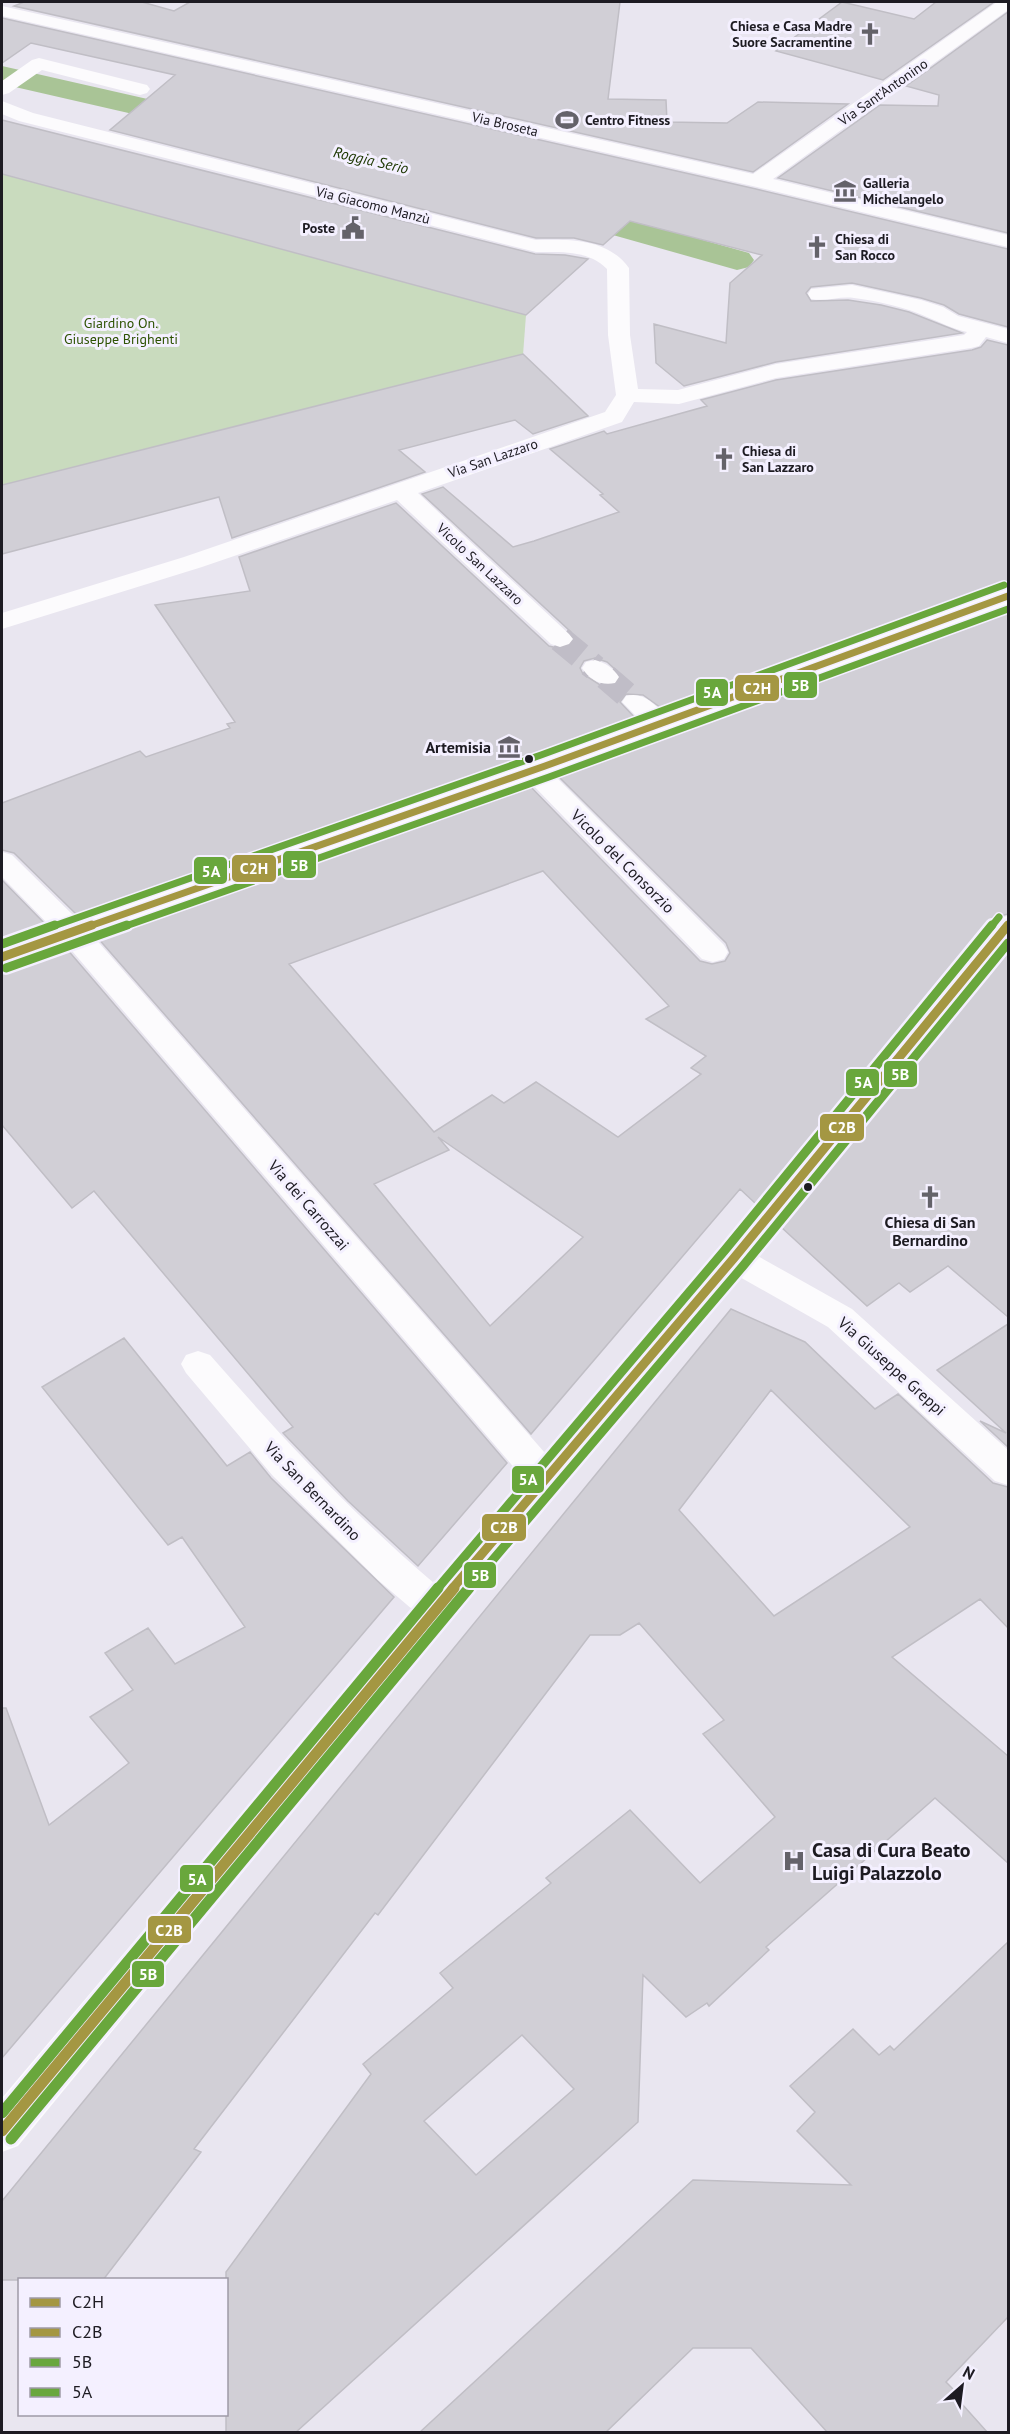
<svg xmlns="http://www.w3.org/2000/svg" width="1010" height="2434" viewBox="0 0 1010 2434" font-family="'PT Sans',sans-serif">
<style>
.green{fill:#c9dbbe}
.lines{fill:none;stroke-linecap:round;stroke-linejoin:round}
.canal{fill:#a9c496;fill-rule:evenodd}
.building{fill:#d1cfd6;stroke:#c0bec5;stroke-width:1.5;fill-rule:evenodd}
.minor-tunnel{stroke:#c0bdc7;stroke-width:26;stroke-dasharray:26 13;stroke-linecap:butt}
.minor{fill:#fcfbfd;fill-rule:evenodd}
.bus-1-far1-casing{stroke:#f4f0ff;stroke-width:10}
.bus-1-casing{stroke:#f4f0ff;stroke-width:14}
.bus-2-far2-casing{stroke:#f4f0ff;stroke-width:10}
.bus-2-far1-casing{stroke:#f4f0ff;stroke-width:14}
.bus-2-casing{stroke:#f4f0ff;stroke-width:16}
.bus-3-far2-casing{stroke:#f4f0ff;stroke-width:10}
.bus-3-far1-casing{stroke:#f4f0ff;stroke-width:14}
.bus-3-casing{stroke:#f4f0ff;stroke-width:16}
.bus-4-far2-casing{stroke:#f4f0ff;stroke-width:10}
.bus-4-far1-casing{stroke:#f4f0ff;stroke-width:14}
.bus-4-casing{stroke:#f4f0ff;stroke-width:16}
.bus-1-far1{stroke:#a49742;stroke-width:7}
.bus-1{stroke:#a49742;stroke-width:9}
.bus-2-far2{stroke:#a49742;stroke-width:7}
.bus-2-far1{stroke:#a49742;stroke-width:9}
.bus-2{stroke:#a49742;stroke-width:11}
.bus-3-far2{stroke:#69a73c;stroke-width:7}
.bus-3-far1{stroke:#69a73c;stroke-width:9}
.bus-3{stroke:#69a73c;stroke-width:11}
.bus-4-far2{stroke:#69a73c;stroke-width:7}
.bus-4-far1{stroke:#69a73c;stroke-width:9}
.bus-4{stroke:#69a73c;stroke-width:11}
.bus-dot{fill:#1d1b22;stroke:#f4f0ff;stroke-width:2}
.labels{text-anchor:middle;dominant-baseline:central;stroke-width:6;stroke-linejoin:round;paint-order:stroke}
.far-poi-label{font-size:14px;font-weight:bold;fill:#1d1b22;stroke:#f4f0ff;text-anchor:start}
.far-street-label{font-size:14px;fill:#1d1b22;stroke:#f4f0ff}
.far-park-label{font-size:14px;fill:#2d5202;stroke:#f4f0ff}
.far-water-label{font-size:15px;font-style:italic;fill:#203a06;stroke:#f4f0ff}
.poi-label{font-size:16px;font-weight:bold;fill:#1d1b22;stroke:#f4f0ff;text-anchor:end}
.street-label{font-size:16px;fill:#1d1b22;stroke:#f4f0ff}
.near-poi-label{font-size:20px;font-weight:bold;fill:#1d1b22;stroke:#f4f0ff;text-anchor:start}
.line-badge{stroke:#f4f0ff;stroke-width:2}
.badge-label{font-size:16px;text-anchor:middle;font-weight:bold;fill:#fff}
</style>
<rect width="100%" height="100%" fill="#e9e6f0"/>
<path class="green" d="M2,174L526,315L523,355L2,485Z"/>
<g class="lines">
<path class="canal" d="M2,66L218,115L223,122L218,129L207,131L2,84Z
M554,198L749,253L754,260L749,267L737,270L542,215L538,208L542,201Z"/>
</g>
<path class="building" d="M24,2H142L174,11L190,2H620L608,99L666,100L667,122L727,123L758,102L848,104L753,172L14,6Z
M842,2L914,19L936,2H994L883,80L776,51Z
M1008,12V233L778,178L880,105L938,106L939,95L906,86Z
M2,18L756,189L1008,249V327L959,314L944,305L921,298L852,283L811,287L806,293L811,301L848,300L881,305L909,312L962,333L776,362L684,386L656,363L654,324L726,343L730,283L762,255L630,221L603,245L574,238H536L110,130L175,75L31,43L2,63Z
M2,120L535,254L565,255L588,259L526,315L2,174Z
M987,340L1008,345V586L664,710L643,695L626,694L620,702L637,720L79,917L14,853L2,850V803L140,751L146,757L230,728L227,724L235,722L155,605L250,591L239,557L396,503L549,646L561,649L570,646L575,640L571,632L422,494L443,487L513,547L534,541L619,512L600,495L603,494L550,449L604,431L607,434L707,406L701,400L776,380L972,350L981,347ZM595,658L607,662L618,672L621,677L617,684L600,685L583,674L580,668L584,661Z
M523,354L588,416L533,434L515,420L399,450L425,472L232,538L219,497L2,554V485Z
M1008,607V914L996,917L756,1204L740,1189L531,1434L97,937L528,784L700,961L712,964L725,961L730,953L726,943L556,774ZM543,871L669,1006L646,1019L706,1056L691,1068L701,1074L618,1137L536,1082L504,1103L492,1095L434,1132L289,964ZM438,1137L583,1237L490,1326L374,1184L449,1150Z
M2,880L49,928L2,945Z
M1008,947V1317L948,1266L910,1292L899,1283L867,1306L781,1227Z
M66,948L507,1463L418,1566L348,1501L283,1433L293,1427L94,1191L72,1208L2,1125V969Z
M731,1309L805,1342L875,1409L898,1394L993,1483L1008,1487V1628L980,1599L892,1657L1008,1756V1863L935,1798L766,1947L769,1950L709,2006L707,2003L686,2017L643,1975L638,2122L295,2433H226V2272L371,2074L363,2064L453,1988L440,1973L551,1883L546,1878L630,1810L700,1883L775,1817L703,1734L724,1720L639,1623L620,1635H590L378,1915L375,1913L194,2149L201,2152L103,2280H2V2201ZM771,1390L910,1527L774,1616L679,1510ZM522,2035L574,2089L476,2175L424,2121Z
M1008,1324V1447L980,1421L1006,1433L937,1370Z
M124,1338L227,1466L250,1452L271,1478L394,1597L2,2058V1708H6L49,1825L129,1763L90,1717L133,1690L105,1653L148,1628L175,1664L245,1627L182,1537L168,1545L42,1387Z
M1008,1942V2317L946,2382L955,2391L953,2394L988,2433H828L751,2348H693L605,2433H419L693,2180L851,2185L797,2131L815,2112L790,2086L853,2029L879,2055L890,2046L894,2050Z"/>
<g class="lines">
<path class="minor-tunnel" d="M560,639L595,668
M606,677L635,702"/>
<path class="minor" d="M997,2H1008V10L773,179L1008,235V247L757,187L2,16V6L753,174Z
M39,58L147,85L150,89L147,93L140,95L42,70L9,93L2,95V81L32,60Z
M2,101L33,113L536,240C568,239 608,238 629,268L630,335L638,389L678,390L776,364L964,335L967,332C950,328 942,323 927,317C906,307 877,301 854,298C839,296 826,302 811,299L808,294L811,289L852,285L921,300L943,307L958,316L1008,329V343L986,337L979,346L971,348L776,378L679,404L634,402L622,422L418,493L569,634L573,639L569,644L560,647L551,644L397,500L202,567L2,629V613L184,557L605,412L616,395L608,335L607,269C588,250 562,252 536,252L19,121L2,114Z
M1008,588V605L552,773L724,945L728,952L724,959L713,962L702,959L529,781L93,936L545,1453L722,1249L998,918L1008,916V944L756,1255L852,1309L1008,1450V1485L995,1481L828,1327L738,1276L558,1488L18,2146L2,2152V2098L413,1610L378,1580L273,1476L186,1373L181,1364L186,1355L198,1351L210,1355C281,1436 352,1514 435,1584L523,1478L67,945L2,967V947L53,929L2,877V852L12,855L78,920L641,721L622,702L626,696C643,692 651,702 664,713Z
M595,660C606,663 613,668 619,677L615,683C601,686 590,680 582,668L586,662Z"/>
<g class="bus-1-far1-casing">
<path id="bus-1-far1" d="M87,927L545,766L1008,596"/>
</g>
<g class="bus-1-casing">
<path id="bus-1" d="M2,957L92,925"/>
</g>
<g class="bus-2-far2-casing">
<path id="bus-2-far2" d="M1006,927L1008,925"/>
</g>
<g class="bus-2-far1-casing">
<path id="bus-2-far1" d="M452,1589L734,1258L1008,925"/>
</g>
<g class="bus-2-casing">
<path id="bus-2" d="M2,2131L454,1588"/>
</g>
<g class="bus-3-far2-casing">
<path id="bus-3-far2" d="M123,927L549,777L1008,609"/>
</g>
<g class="bus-3-far1-casing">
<path id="bus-3-far1" d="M6,968L127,925
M468,1589L743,1266L1008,943"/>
</g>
<g class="bus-3-casing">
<path id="bus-3" d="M11,2139L469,1588"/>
</g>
<g class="bus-4-far2-casing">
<path id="bus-4-far2" d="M51,927L541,755L1004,585
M991,927L999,917"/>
</g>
<g class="bus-4-far1-casing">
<path id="bus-4-far1" d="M2,944L55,925
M437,1589L725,1250L992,925"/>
</g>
<g class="bus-4-casing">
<path id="bus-4" d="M2,2113L438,1588"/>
</g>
<use href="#bus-1-far1" class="bus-1-far1"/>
<use href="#bus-1" class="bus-1"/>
<use href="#bus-2-far2" class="bus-2-far2"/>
<use href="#bus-2-far1" class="bus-2-far1"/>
<use href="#bus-2" class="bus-2"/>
<use href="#bus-3-far2" class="bus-3-far2"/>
<use href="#bus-3-far1" class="bus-3-far1"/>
<use href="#bus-3" class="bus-3"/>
<use href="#bus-4-far2" class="bus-4-far2"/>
<use href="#bus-4-far1" class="bus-4-far1"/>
<use href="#bus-4" class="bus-4"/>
</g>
<defs>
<g id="church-bare" transform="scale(1.8)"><path d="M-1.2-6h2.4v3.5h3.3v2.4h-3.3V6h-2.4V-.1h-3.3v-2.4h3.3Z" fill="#64626a" stroke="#f4f0ff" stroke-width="2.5" paint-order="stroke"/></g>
<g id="stadium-bare" transform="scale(1.8)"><path d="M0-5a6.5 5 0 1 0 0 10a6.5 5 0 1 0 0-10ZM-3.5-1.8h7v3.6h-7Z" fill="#64626a" stroke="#f4f0ff" stroke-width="2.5" paint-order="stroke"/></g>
<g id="museum-bare" transform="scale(1.8)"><path d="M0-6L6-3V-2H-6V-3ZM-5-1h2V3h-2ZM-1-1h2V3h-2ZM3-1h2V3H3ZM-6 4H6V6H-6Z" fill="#64626a" stroke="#f4f0ff" stroke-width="2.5" paint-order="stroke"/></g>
<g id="civic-bare" transform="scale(1.8)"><path d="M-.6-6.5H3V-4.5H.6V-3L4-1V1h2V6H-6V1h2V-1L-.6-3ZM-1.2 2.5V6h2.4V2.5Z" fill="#64626a" stroke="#f4f0ff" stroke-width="2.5" paint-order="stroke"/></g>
<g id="hospital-bare" transform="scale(1.8)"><path d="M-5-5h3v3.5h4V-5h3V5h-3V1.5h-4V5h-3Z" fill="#64626a" stroke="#f4f0ff" stroke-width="2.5" paint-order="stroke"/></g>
</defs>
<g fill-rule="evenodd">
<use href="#church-bare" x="870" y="34"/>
<use href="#stadium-bare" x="567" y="120"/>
<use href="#museum-bare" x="845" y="191"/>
<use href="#civic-bare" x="353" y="228"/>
<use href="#church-bare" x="817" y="247"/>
<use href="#church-bare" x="724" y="459"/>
<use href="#museum-bare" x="509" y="747"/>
<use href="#church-bare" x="930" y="1197"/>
<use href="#hospital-bare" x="794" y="1861"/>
</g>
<g class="bus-dot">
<circle cx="529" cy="759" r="5"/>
<circle cx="808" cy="1187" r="5"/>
</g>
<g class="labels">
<g class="far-poi-label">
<text x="852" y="26" text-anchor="end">Chiesa e Casa Madre<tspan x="852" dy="16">Suore Sacramentine</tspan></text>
<text x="585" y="120">Centro Fitness</text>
<text x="863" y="183">Galleria<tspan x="863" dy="16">Michelangelo</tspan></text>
<text x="335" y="228" text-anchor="end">Poste</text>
<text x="835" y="239">Chiesa di<tspan x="835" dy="16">San Rocco</tspan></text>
<text x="742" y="451">Chiesa di<tspan x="742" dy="16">San Lazzaro</tspan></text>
</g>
<g class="far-street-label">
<text transform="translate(883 92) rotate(-35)">Via Sant'Antonino</text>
<text transform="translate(505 124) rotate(13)">Via Broseta</text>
<text transform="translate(373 205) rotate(14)">Via Giacomo Manzù</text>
<text transform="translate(493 458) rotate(-19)">Via San Lazzaro</text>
<text transform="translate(480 564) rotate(43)">Vicolo San Lazzaro</text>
</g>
<g class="far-park-label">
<text x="121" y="323">Giardino On.<tspan x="121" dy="16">Giuseppe Brighenti</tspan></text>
</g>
<g class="far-water-label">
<text transform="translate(371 160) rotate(13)">Roggia Serio</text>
</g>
<g class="poi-label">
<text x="491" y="747">Artemisia</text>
<text x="930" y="1222" text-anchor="middle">Chiesa di San<tspan x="930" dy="18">Bernardino</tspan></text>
</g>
<g class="street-label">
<text transform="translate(623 861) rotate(45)">Vicolo del Consorzio</text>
<text transform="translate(309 1205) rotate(49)">Via dei Carrozzai</text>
<text transform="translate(892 1366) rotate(42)">Via Giuseppe Greppi</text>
<text transform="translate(313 1491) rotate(46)">Via San Bernardino</text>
</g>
<g class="near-poi-label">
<text x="812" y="1850">Casa di Cura Beato<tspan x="812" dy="23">Luigi Palazzolo</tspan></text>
</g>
</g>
<g class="line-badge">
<rect x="783" y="671" width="35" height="28" rx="6" fill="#69a73c"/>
<rect x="734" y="674" width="46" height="28" rx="6" fill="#a49742"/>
<rect x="695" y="678" width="34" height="29" rx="6" fill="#69a73c"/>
<rect x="282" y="850" width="35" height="29" rx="6" fill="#69a73c"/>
<rect x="231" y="854" width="46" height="29" rx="6" fill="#a49742"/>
<rect x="193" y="856" width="35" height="29" rx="6" fill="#69a73c"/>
<rect x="883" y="1060" width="35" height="28" rx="6" fill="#69a73c"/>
<rect x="845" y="1068" width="35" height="29" rx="6" fill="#69a73c"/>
<rect x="819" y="1113" width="46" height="29" rx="6" fill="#a49742"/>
<rect x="511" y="1465" width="34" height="29" rx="6" fill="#69a73c"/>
<rect x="481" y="1513" width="46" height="29" rx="6" fill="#a49742"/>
<rect x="463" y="1561" width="34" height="28" rx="6" fill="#69a73c"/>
<rect x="179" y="1864" width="35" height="29" rx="6" fill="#69a73c"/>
<rect x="147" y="1915" width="45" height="29" rx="6" fill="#a49742"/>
<rect x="131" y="1960" width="34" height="28" rx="6" fill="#69a73c"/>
</g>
<g class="badge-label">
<text x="800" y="691">5B</text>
<text x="757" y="694">C2H</text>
<text x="712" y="698">5A</text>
<text x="299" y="871">5B</text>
<text x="254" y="874">C2H</text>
<text x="211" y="877">5A</text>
<text x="900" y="1080">5B</text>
<text x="863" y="1088">5A</text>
<text x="842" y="1133">C2B</text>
<text x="528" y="1485">5A</text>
<text x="504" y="1533">C2B</text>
<text x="480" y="1581">5B</text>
<text x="197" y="1885">5A</text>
<text x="169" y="1936">C2B</text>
<text x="148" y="1980">5B</text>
</g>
<rect width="1010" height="2434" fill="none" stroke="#1d1b22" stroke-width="6"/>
<rect x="18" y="2278" width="210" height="138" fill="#f4f0ff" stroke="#9e9ba7" stroke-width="1.5"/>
<rect x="30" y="2298" width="30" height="9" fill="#a49742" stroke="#9e9ba7" stroke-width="1.5"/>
<text x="72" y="2308" font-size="18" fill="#1d1b22">C2H</text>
<rect x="30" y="2328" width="30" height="9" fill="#a49742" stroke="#9e9ba7" stroke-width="1.5"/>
<text x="72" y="2338" font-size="18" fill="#1d1b22">C2B</text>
<rect x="30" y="2358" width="30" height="9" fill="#69a73c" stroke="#9e9ba7" stroke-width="1.5"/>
<text x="72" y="2368" font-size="18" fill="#1d1b22">5B</text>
<rect x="30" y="2388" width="30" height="9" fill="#69a73c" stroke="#9e9ba7" stroke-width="1.5"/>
<text x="72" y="2398" font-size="18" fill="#1d1b22">5A</text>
<g transform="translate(962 2386) rotate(28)" stroke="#f4f0ff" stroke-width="4.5" paint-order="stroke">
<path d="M0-4.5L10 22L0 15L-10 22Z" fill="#1d1b22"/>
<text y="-9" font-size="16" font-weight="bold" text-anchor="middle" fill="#1d1b22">N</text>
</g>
</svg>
